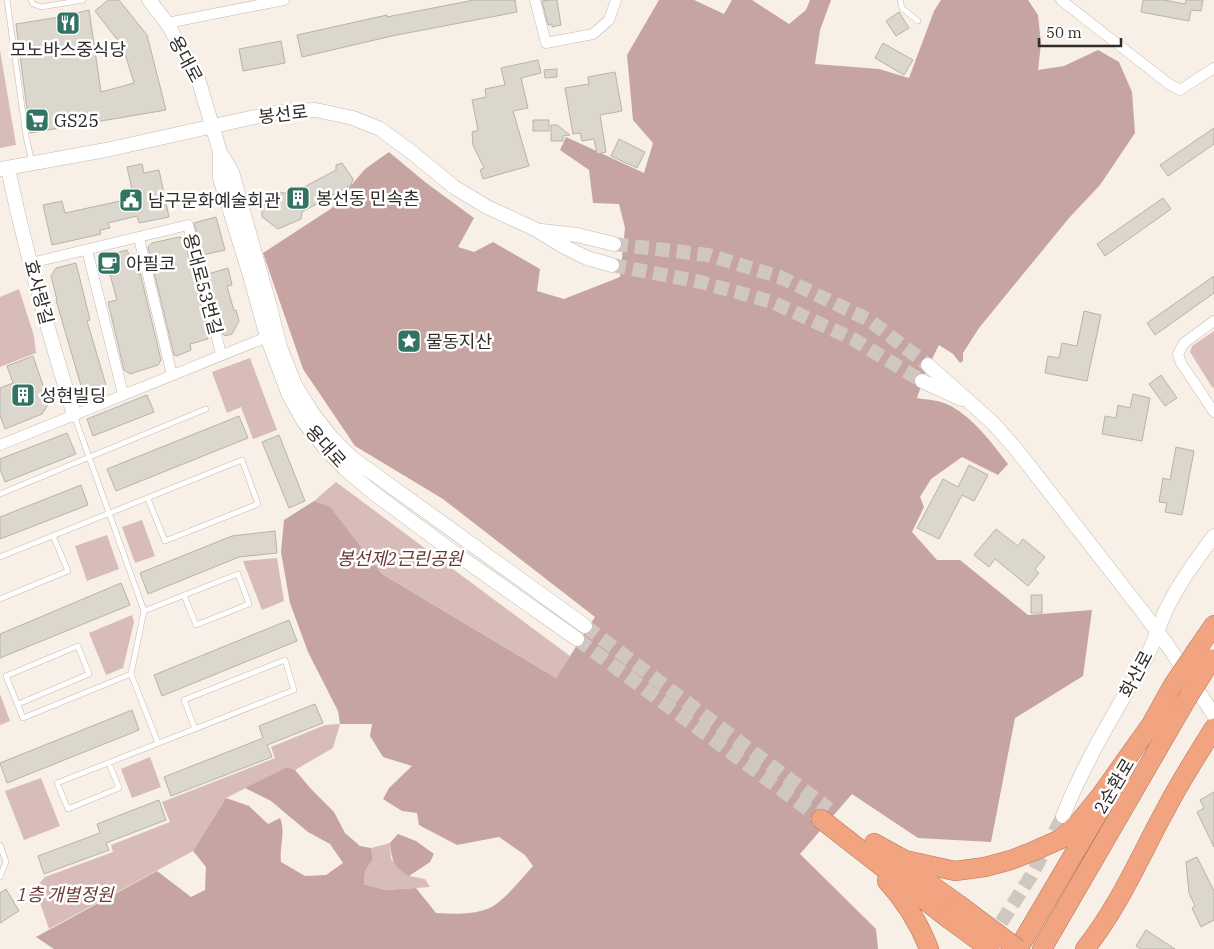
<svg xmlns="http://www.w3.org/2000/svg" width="1214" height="949" viewBox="0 0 1214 949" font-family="'IBM Plex Serif','Noto Sans KR',serif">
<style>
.green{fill:#d7bcba}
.forest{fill:#c6a4a1}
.building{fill:#dbd7cd;stroke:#b7b3a9}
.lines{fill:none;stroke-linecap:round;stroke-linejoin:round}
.secondary-tunnel{stroke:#d0c8c0;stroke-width:14;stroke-dasharray:14 7;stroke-linecap:butt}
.lane-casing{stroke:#c2b9b1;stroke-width:6}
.street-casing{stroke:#c2b9b1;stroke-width:11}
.secondary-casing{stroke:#c2b9b1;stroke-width:15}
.highway-casing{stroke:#ae7961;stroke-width:20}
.lane{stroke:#fff;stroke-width:5}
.street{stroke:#fff;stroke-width:10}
.secondary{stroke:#fff;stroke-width:14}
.highway{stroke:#f2a37f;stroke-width:19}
.highway-bridge-casing{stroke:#ae7961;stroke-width:20;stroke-linecap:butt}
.highway-bridge{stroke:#f2a37f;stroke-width:19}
.labels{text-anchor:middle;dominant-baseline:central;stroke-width:5;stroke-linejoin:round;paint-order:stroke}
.poi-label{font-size:18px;fill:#2f2c29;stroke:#fff;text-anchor:start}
.street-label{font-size:18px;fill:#2f2c29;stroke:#fff}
.park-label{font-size:18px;font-style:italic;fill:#6a3936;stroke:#fff}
</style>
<rect width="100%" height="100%" fill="#f8efe6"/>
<path class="green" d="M0,50L16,145L0,148Z
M19,289L34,336L36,353L0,367V297Z
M1214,331V388L1212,387L1190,352L1192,346Z
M250,358L277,430L253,439L241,407L227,413L212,372Z
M336,482L570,656L556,678L382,574L330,508L314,501Z
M142,520L155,556L135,563L122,527Z
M107,535L119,569L87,581L75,546Z
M277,558L284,601L262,610L243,561Z
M132,615L134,622L123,668L106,675L89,633Z
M0,694L10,721L0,725Z
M340,724L333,748L295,770L287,767L226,798L193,851L49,929L35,888L45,877L113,852L111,845L170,822L162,802L275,758L271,747L325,725Z
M150,757L161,787L132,798L121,769Z
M41,778L60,826L24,840L5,791Z
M390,843L391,859L409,876L425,879L430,887L385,890L364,884L365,871L373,859L371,848Z"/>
<path class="forest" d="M659,0H694L724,14L732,0H752L789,24L806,10L810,0H831L820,30L815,64L879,69L909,78L934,11L941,0H1028L1038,15L1041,44L1038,70L1064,66L1098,50L1119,62L1132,92L1135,133L1100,185L1069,218L979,328L963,353V361L960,363L953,354L939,345L926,371L917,398C928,400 940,400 951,406C974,419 992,443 1008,464L998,475L962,457L931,479L920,497L924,507L912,532L937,560H960L1028,615L1092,610L1083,676L1015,718L991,842L918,838L852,794L800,854L876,929L878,949H54L36,937L157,871L191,897L205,890L206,867L193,851L226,798L249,806L268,824L280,818C286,832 279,847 281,862L305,876L326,875L343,863L330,844L308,832L271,801L245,788L287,767L295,770L311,789L334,812L345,833L360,846L371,848L373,859L365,871L364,884L385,890L416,888L436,913C452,914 471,915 487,909C502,904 522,878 533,866L525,855L499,837L457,845L419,825L417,813L402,811L383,799L389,788L412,766L383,757L370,736L372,724H340L338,711L308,652L290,603L281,552L284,520L314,501L330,507L382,574L556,678L595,617L443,499L355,446L303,369L263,253L332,208L365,169L389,152L425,182L474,218L458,247L474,252L493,242L540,269L537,291L564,299L620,277L625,228L619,204L593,203L589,170L560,150L566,137L644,173L653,143L633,120L627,55Z
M398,834L416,841L434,854L430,862L409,876C393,866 392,861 390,843Z"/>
<path class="building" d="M108,0H119L147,35L166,110L30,133L16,24L60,17L89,10L101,92L134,83L123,47L95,11Z
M474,0H515L517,12L392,36L302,57L297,35L387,15V17Z
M551,0H557L561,25L552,27V24L548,25L542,1Z
M1143,0H1164L1185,4L1186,0H1203L1201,11L1191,10L1189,21L1141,12Z
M899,12L909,28L896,36L886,21Z
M281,41L285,63L243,71L239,49Z
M883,43L913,60L904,75L875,58Z
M538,60L541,73L521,78L528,108L513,111L529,166L483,179L480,170L484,168L473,145L472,132L478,130L472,100L486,97L485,89L505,85L501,68Z
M557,69V77L545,78L544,70Z
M615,72L622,111L600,115L606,152L597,154L594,139L582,141L580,133L573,134L565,88L589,84L588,77Z
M533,120H549V131H533Z
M551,125H557L570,135L563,136V141H551Z
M1214,128V144L1168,176L1160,165Z
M619,139L645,152L637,168L611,156Z
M342,163L353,179L351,185L302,212L301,219L278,229L262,217V203L279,192L291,194L336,170V165Z
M142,164L144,173L159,170L169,217L139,223L137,216L108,223L110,228L100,230L101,234L52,245L43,205L62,201L65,213L134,198L127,167Z
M1163,198L1171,209L1105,256L1097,244Z
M216,217L225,250L203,255L194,223Z
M179,237L184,238L206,324L204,322L208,339L190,344L191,350L177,356L174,355L148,247L152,243Z
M127,250L129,255L133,254L139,275L140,272L161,360L158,365L130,374L124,370L108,302L117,300L105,256Z
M76,263L90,320L87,321L106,385L88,391L81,386L56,300H57L51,276L56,268Z
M228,268L232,285L227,286L234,311L236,310L239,321L232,334L225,336L223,334L208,274Z
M1214,276V293L1155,335L1147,323Z
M1084,311L1101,315L1087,381L1045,373L1048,356L1059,358L1062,343L1077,346Z
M33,356L49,403L42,414L5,429L0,415V388L13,383L7,366Z
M1161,375L1177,398L1165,406L1149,384Z
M1133,394L1150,398L1142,441L1102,434L1105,416L1116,418L1118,405L1130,408Z
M147,395L154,412L93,436L87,419Z
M239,416L248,438L116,491L107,469Z
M67,433L76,454L5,482L0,469V459Z
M279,435L305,501L289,508L262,442Z
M1176,447L1194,451L1182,515L1165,512L1167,503L1159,502L1163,478L1170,480Z
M969,465L988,475L974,501L962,495L939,539L917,528L943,479L958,487Z
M81,485L88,505L0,539V517Z
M996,529L1018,546L1023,539L1045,557L1035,569L1039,573L1028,586L995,559L989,567L974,555Z
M275,531L277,553L239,557L148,594L140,573L232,536Z
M121,583L130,605L0,658V634Z
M1031,595H1042V613H1031Z
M289,620L297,641L162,696L154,675Z
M315,704L323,723L267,745L272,757L171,796L164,777L263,738L259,726Z
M132,710L139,730L7,783L0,763Z
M1214,792V847L1197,812L1204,808L1200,800Z
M159,800L166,820L106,843L109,850L44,874L38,856L100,833L97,824Z
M1197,857L1214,891V920L1201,927L1192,908L1195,906L1189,893L1186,862Z
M6,889L19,911L0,923V893Z
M1146,930L1175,949H1141L1136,946Z"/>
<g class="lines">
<path class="secondary-tunnel" d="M614,244L708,255L780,277L869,320L928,365
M612,265L701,282L772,302L853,339L922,381
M585,626L829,809
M577,639L821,819
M990,940L1031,876L1063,816"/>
<g class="lane-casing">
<path id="lane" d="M7,0L26,136L32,163
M31,0L33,4L41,7L83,0
M900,0L902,8L918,21
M74,415L144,611L131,674L158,743
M0,494L206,409
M0,557L242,460L258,504L165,541L148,499
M0,599L68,571L53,536
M144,611L238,574L249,604L196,625L184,595
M18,704L89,674L78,646L6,676L23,718L131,674
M109,763L119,788L68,809L57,783L294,690L285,660L184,700L195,729
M0,845L6,862L0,877"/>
</g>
<g class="street-casing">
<path id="street" d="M535,0L546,43L593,34L609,20L616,0
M1061,0L1169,84L1180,90L1214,68
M167,23L284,0
M139,238L172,375
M87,250L123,394
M31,263L188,225L221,354
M1214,321L1184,343L1178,354L1181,363L1214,412
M0,445L267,337"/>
</g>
<g class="secondary-casing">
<path id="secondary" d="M149,0L167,23L197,75L220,152V178L251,279L267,337L289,395L304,422L324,447L345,469L375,494L452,551L577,639
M220,152L232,172L270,307L280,347L295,385L313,414L332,438L352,458L585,626
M8,168C25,251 49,334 74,415
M0,169L106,150L250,118L286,111L316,110L353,118L380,129L410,151L454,187L487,207L537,230L563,246L587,258L612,265
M542,231L577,235L614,244
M928,365L993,423L1016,449L1142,611L1168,646L1214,715
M922,381L961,399
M1063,816C1085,760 1118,708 1147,656C1155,641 1159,625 1166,610C1179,583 1196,560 1214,536"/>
</g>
<g class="highway-casing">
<path id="highway" d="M1196,651L1214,625
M1148,730L1173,685
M821,819L949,919
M874,843L905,860L955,871L985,867L1011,860L1034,851L1061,839L1079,822L1101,795L1155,719
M901,863L958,904
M887,881C906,902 919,923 929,949
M1018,949L1098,813
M1042,949L1185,702
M1085,949C1119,907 1141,854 1167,807C1181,780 1198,754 1214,728"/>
</g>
<use href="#lane" class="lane"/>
<use href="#street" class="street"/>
<use href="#secondary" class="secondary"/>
<use href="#highway" class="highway"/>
<g class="highway-bridge-casing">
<path id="highway-bridge" d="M1173,685L1196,651
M1185,702L1212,659
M958,904L1018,949
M949,919L990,949"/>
</g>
<use href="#highway-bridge" class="highway-bridge"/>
</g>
<defs>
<g id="restaurant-square" transform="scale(1.25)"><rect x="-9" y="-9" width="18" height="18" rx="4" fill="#337362" stroke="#fff"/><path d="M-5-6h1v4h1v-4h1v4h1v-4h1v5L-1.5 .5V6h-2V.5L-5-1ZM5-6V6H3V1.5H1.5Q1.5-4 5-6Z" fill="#fff"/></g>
<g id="supermarket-square" transform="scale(1.25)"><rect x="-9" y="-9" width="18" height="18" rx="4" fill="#337362" stroke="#fff"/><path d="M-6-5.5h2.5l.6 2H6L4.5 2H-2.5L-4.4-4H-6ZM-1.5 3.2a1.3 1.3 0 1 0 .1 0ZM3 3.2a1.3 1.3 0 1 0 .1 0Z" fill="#fff"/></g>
<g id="building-square" transform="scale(1.25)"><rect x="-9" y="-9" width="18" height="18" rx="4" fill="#337362" stroke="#fff"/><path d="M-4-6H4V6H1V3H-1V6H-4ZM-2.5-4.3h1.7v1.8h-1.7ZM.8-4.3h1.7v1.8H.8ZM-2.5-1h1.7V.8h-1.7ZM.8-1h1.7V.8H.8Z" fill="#fff"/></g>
<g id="civic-square" transform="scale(1.25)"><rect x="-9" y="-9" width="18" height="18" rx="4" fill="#337362" stroke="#fff"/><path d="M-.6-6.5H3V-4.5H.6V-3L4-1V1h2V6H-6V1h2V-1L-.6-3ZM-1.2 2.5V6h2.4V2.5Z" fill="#fff"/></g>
<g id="cafe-square" transform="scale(1.25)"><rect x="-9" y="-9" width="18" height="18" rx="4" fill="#337362" stroke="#fff"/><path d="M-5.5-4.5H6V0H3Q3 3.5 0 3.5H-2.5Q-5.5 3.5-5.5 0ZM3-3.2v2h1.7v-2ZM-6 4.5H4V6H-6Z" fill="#fff"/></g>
<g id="sight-square" transform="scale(1.25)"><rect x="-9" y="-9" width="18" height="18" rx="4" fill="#337362" stroke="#fff"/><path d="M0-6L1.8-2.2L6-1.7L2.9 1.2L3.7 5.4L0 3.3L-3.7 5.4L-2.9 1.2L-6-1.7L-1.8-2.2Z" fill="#fff"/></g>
</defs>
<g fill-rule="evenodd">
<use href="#restaurant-square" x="68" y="23"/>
<use href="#supermarket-square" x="37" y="120"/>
<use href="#building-square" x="298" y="198"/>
<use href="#civic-square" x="131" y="200"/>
<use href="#cafe-square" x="109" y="263"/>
<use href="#sight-square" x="409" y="341"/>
<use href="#building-square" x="23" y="395"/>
</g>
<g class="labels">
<g class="poi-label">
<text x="68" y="49" text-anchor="middle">모노바스중식당</text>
<text x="54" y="120">GS25</text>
<text x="316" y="198">봉선동 민속촌</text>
<text x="148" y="200">남구문화예술회관</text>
<text x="126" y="263">아필코</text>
<text x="426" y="341">물동지산</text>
<text x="40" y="395">성현빌딩</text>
</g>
<g class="street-label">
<text transform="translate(186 59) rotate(62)">용대로</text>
<text transform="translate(283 114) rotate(-7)">봉선로</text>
<text transform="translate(203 284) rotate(75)">용대로53번길</text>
<text transform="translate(39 292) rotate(75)">효사랑길</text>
<text transform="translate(326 446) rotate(48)">용대로</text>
<text transform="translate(1136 674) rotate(-62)">화산로</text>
<text transform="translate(1114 786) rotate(-59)">2순환로</text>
</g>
<g class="park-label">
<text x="400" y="558">봉선제2근린공원</text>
<text x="65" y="894">1층 개별정원</text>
</g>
</g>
<path d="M1039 38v8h82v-8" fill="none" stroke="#2f2c29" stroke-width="2.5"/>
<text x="1046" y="38" font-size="15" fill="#2f2c29" stroke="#ffffff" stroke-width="4" paint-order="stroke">50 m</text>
</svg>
